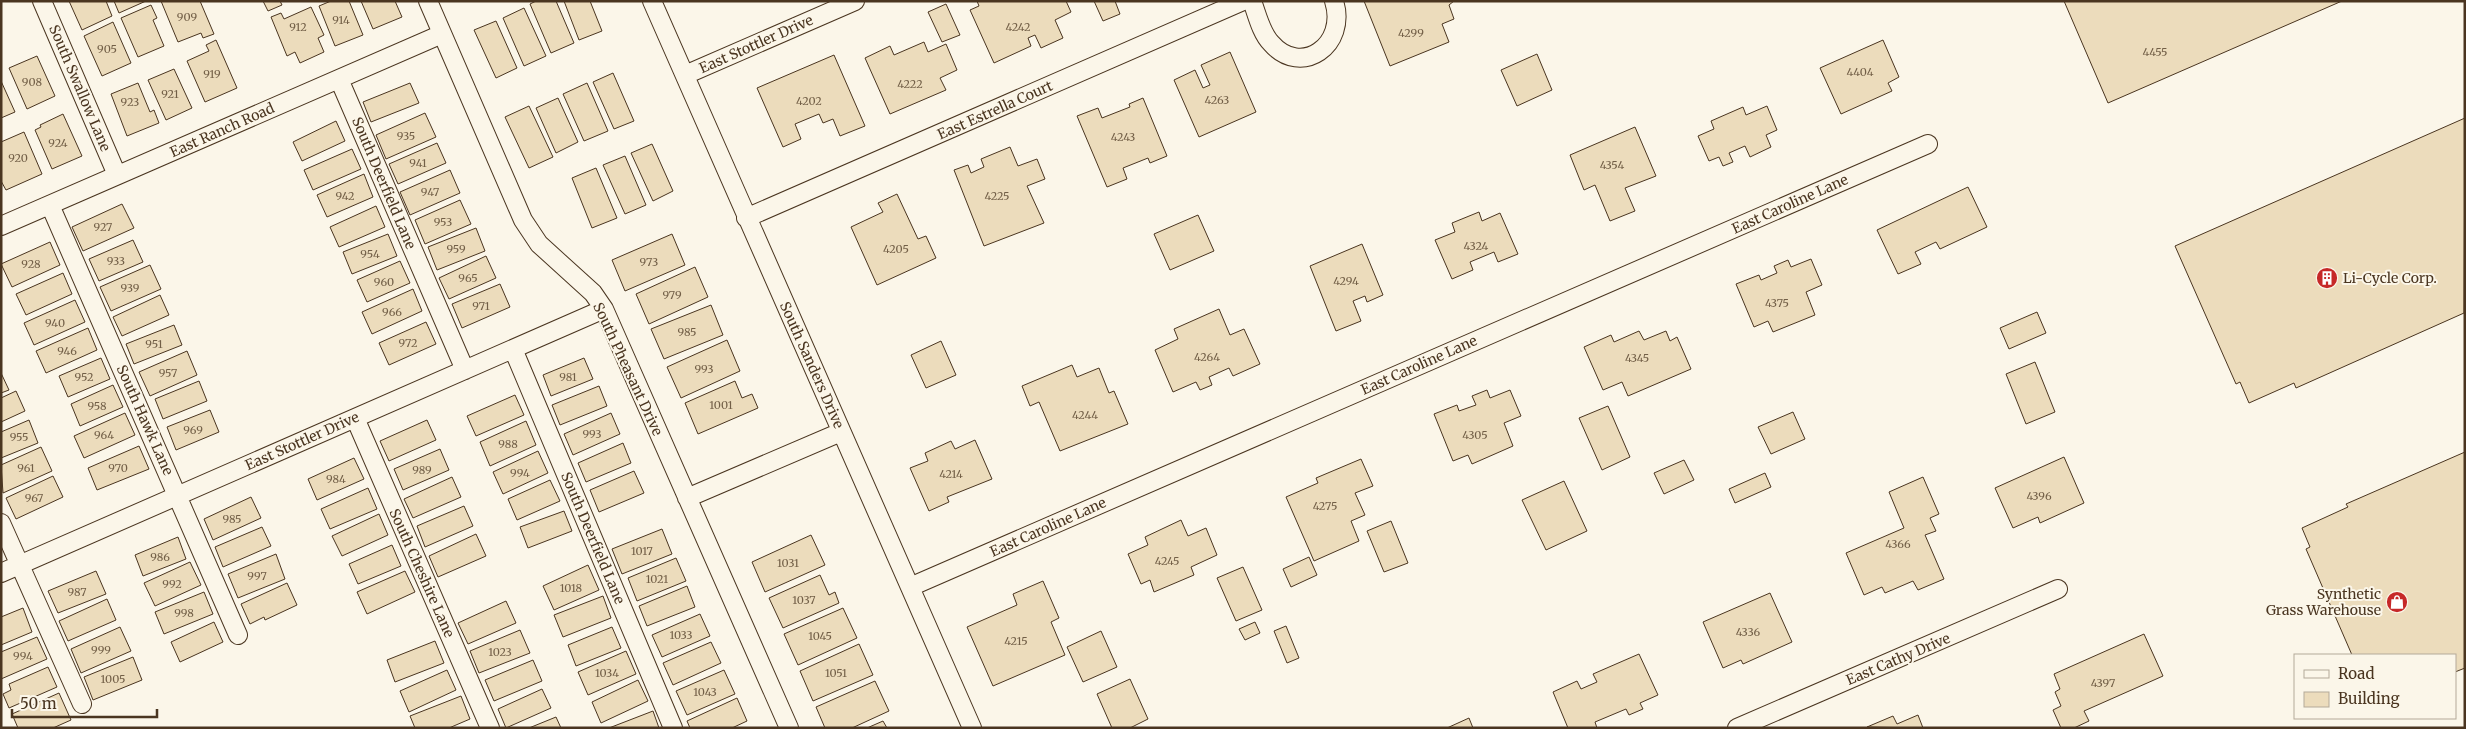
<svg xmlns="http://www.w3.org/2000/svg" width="2466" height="729" viewBox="0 0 2466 729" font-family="Merriweather,serif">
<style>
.building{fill:#ecdcbc;stroke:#4a3520}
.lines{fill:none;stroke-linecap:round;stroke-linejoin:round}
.minor-casing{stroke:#4a3520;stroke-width:20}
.minor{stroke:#fbf6e9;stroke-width:18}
.labels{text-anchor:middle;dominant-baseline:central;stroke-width:4;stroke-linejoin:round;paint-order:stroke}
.number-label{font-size:11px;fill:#725f47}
.street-label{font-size:14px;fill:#4a3520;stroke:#fbf6e9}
.poi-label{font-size:14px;fill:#4a3520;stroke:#fbf6e9;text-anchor:start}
</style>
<rect width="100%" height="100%" fill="#fbf6e9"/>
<path class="building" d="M69,1H106L112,16L82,30Z
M114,1H146L119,13Z
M161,1H200L214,34L203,38L201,33L178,42Z
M263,1H280L282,5L268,11Z
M331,1H349L363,35L335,46L319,6Z
M361,1H395L402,17L373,29Z
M536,1H556L574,43L551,53L530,4Z
M564,1H590L602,31L579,40Z
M977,1H1066L1071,12L1055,20L1063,38L1041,48L1035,35L1028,38L1031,46L994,63L970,10L979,6Z
M1094,1H1115L1120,14L1103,21Z
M1364,1H1454L1449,5L1454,19L1442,24L1449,42L1390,66Z
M2064,1H2342L2108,103Z
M946,4L960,35L942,42L928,12Z
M151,5L157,18L153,20L164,46L138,57L121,18Z
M311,7L324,35L318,38L324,52L300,63L295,52L287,56L271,17L281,13L284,19Z
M524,8L546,56L524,66L503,18Z
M496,21L517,68L496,78L474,30Z
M113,22L131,63L102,76L84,36Z
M216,40L237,88L205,102L187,61L209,51L206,45Z
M1883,40L1899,77L1888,83L1892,91L1841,114L1820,68Z
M924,42L928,52L946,44L957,70L940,78L946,90L890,114L865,58L890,46L894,55Z
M1230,52L1256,112L1199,137L1174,80L1195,70L1203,88L1210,85L1201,65Z
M1537,54L1552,90L1517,106L1501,70Z
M834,55L865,126L840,136L833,119L823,123L819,114L795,124L801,139L783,147L757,88Z
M37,56L55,96L27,109L9,68Z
M174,69L192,108L166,120L148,80Z
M613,73L634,121L614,129L593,82Z
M1,81L15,112L1,118Z
M138,83L150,112L154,110L159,123L127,136L111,94Z
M410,83L419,103L371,122L363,102Z
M587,83L608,131L584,141L563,94Z
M558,98L578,142L556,153L536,108Z
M1143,98L1167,156L1150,163L1148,158L1123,168L1127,179L1107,187L1077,116L1098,108L1102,118L1130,107L1129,104Z
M529,106L553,157L529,168L505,117Z
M1767,106L1777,130L1766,135L1771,147L1750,157L1745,146L1729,153L1733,162L1723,166L1719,157L1709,161L1698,136L1714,129L1711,121L1743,107L1746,115Z
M425,113L436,137L386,159L376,135Z
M63,114L82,156L52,169L35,130L41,127L40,125Z
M2465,118L2464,313L2296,388L2294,383L2249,403L2240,382L2236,384L2175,246Z
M336,121L345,141L302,161L293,142Z
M1635,127L1656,176L1625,188L1635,211L1610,221L1595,185L1584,190L1570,155Z
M24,132L42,174L6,190L1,181V142Z
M437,143L446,163L398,184L389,164Z
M652,144L673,191L653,201L631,153Z
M1010,147L1018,166L1037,159L1045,179L1027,186L1044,223L984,246L954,170L968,165L971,173L984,167L981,159Z
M352,149L361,169L313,190L304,170Z
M625,156L646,205L625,214L603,165Z
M596,168L617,218L592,228L572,178Z
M450,170L460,193L410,215L400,192Z
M364,174L373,197L327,217L317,195Z
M1968,187L1987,227L1940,249L1936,242L1915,252L1921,264L1898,274L1877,230Z
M897,194L918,239L926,236L936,258L877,285L851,227L883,212L878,203Z
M460,200L471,224L425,244L415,220Z
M122,204L134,228L83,251L72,227Z
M376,206L385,227L339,247L330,227Z
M1479,212L1482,221L1500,213L1518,254L1498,262L1494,252L1470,262L1473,270L1452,279L1435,240L1455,232L1452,223Z
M1198,215L1214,251L1170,270L1154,234Z
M476,228L485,251L437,270L428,247Z
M388,234L397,256L352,274L343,252Z
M672,234L685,265L625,291L612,260Z
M133,240L143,262L99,281L89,259Z
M50,242L60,265L12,287L1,264Z
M1362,244L1383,295L1367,302L1365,296L1353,301L1361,321L1336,331L1310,266Z
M486,256L496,278L449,299L439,278Z
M1811,259L1822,285L1806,292L1815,315L1773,332L1768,321L1754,327L1736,284L1759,275L1761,280L1777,273L1774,266L1788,260L1791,267Z
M400,261L410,283L367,302L357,280Z
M150,265L161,289L111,311L100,287Z
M695,267L708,297L649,324L636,294Z
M63,273L72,294L26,315L16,294Z
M500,284L510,307L462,328L452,304Z
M413,289L422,311L372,334L362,312Z
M160,295L169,315L122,336L113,317Z
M75,300L85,322L34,345L24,323Z
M711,305L723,335L664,359L651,329Z
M1219,309L1230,335L1244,329L1260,364L1233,376L1229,368L1209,377L1212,385L1200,390L1196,382L1173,392L1155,350L1178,339L1174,329Z
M2037,312L2046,333L2009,349L2000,328Z
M426,322L436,344L389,365L379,343Z
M174,325L182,345L134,364L126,344Z
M88,328L97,350L46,373L36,351Z
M1639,331L1644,340L1666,331L1670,341L1677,337L1691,369L1628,396L1622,382L1603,390L1584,347L1611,335L1614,342Z
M727,340L740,371L681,398L667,367Z
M941,341L956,375L926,388L911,355Z
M187,351L197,375L150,396L139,372Z
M101,358L110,379L68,397L59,376Z
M584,358L593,379L551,396L543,375Z
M2035,362L2055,412L2026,424L2006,374Z
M1072,365L1077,377L1099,368L1109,393L1114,391L1128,424L1060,451L1039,402L1030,406L1022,386Z
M1,373L9,390L1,393Z
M199,381L207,401L163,419L155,399Z
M735,381L742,398L752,394L758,408L698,434L685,403Z
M113,385L123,407L80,426L71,404Z
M599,386L607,406L560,425L552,405Z
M1487,390L1490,398L1510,390L1521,416L1504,423L1513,446L1472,464L1468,455L1453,461L1434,414L1457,405L1459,411L1476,405L1472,396Z
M16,391L25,411L1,422V398Z
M515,395L524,415L476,436L467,416Z
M1608,406L1630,457L1602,470L1579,418Z
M210,410L219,432L176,450L167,427Z
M1793,412L1805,439L1771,454L1758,427Z
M125,413L135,435L84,458L74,436Z
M611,413L620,434L573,455L564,434Z
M29,420L38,443L1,458V432Z
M427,420L436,440L389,461L380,441Z
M526,421L536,445L490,466L480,442Z
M975,440L992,479L947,497L949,502L929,511L910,468L928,461L925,453L951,441L955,449Z
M623,443L631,463L586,482L578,463Z
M139,446L149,469L97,490L88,468Z
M41,447L52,471L3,493L1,465Z
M440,449L449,470L403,490L394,469Z
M538,451L548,473L503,494L493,472Z
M2465,452V668L2455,672V655H2352L2306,549L2310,547L2302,528L2348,507L2346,504Z
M2064,457L2084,503L2040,523L2038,517L2013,528L1995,488Z
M354,458L364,479L317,500L308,479Z
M1361,459L1373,486L1355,493L1365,515L1351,521L1359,541L1314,561L1286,497L1318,483L1316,478Z
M1684,460L1694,480L1664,494L1654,473Z
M634,471L644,493L599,512L590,490Z
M1765,473L1771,487L1735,503L1729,489Z
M53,476L63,497L16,519L6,498Z
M452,477L461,497L413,518L404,499Z
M1923,477L1939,514L1930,518L1936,531L1925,535L1944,579L1918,590L1913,581L1885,593L1882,587L1864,595L1846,553L1904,528L1889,492Z
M550,480L560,501L517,520L508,499Z
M1564,481L1587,531L1546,550L1522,500Z
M368,488L377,509L330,529L321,509Z
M251,497L261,518L213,540L204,519Z
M464,506L473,526L425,547L417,526Z
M564,511L572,531L528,548L520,527Z
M379,514L388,535L342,556L332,536Z
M1181,520L1188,536L1206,528L1217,555L1191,567L1194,575L1154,592L1150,580L1141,584L1128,554L1148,545L1145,537Z
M1391,521L1408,563L1384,572L1367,531Z
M262,527L271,546L223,567L215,547Z
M662,529L672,554L622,574L612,549Z
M476,534L486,556L438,577L429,556Z
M811,535L825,565L765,592L752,562Z
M178,537L186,559L143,576L135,555Z
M392,545L401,566L358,584L349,564Z
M276,554L285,579L238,598L228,574Z
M1309,557L1317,575L1291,587L1283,569Z
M676,558L686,581L637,601L628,578Z
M190,562L201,585L155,606L144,583Z
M588,565L599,590L554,610L543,586Z
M1243,567L1262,610L1236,621L1217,578Z
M96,571L106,594L58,613L48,591Z
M405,571L415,592L367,614L357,592Z
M820,575L829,595L835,592L839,603L783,628L769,598Z
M1043,581L1059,618L1051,622L1065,655L993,686L967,627L1017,605L1013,594Z
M287,583L297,605L265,620L264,617L250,624L241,604Z
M687,586L695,607L647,626L639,606Z
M204,592L213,614L164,634L155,612Z
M1770,593L1792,642L1743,664L1741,660L1723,668L1703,622Z
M603,596L611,618L563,637L554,615Z
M107,599L116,620L68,641L59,621Z
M506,601L516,623L468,644L458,623Z
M23,608L32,632L1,645V617Z
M843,608L857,638L798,665L784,634Z
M700,614L710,636L662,657L652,635Z
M214,622L223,642L180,662L171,642Z
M1255,622L1260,633L1245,640L1239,629Z
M1286,626L1299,658L1287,663L1274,631Z
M120,627L131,651L81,673L71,649Z
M612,627L621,648L576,666L568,645Z
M520,630L530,653L479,673L470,651Z
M1101,631L1117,667L1083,682L1067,647Z
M2144,634L2163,676L2084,711L2089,721L2074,728H2061L2053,710L2061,706L2055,692L2060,689L2054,674Z
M37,637L47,659L1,679V652Z
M435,641L444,663L395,682L387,660Z
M711,642L721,663L673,685L663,663Z
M859,644L873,675L813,701L800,671Z
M626,651L636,674L588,695L578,672Z
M1639,654L1658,695L1640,703L1643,709L1629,715L1626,709L1595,722L1597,728H1568L1553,692L1577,681L1581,689L1597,682L1593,674Z
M133,657L142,680L93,700L84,677Z
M533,660L542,681L494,701L485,680Z
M48,667L57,687L9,708L3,694L11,690L9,684Z
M447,670L456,690L409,712L400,691Z
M724,670L735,694L687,715L676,691Z
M1130,679L1148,719L1130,728H1112L1097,694Z
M638,680L648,701L601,723L592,702Z
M875,681L889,711L852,728H825L816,707Z
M542,689L551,708L506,728L498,709Z
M59,693L71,720L53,728H18L12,714Z
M461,696L470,719L449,728H415L410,716Z
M737,698L747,721L732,728H690L687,721Z
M653,711L659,728H609Z
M1918,715L1923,728L1867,727L1893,716L1897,724Z
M556,717L561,728H529Z
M1469,718L1473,728H1447Z
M883,721L887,728H867Z"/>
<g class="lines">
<g class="minor-casing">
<path id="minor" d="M42,1L117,175
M428,1L523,220L539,244L593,293L604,309L789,728
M652,1L972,728
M1252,1C1257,14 1261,33 1271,43C1301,78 1348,45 1334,1
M685,75L855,1
M339,79L465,370
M50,205L238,635
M746,218L1243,1
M1,226L442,34
M513,349L673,728
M355,418L490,728
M687,498L841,432
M1,523L82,704
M1,573L604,309
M910,587L1928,144
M1737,728L2058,589"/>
</g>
<use href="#minor" class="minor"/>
</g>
<defs>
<g id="building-disc" transform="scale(1.125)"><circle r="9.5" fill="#c62828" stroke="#fbf6e9"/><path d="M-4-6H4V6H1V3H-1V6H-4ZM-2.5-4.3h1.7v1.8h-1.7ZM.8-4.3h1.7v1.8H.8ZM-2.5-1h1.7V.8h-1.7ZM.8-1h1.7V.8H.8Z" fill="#fff"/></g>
<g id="shop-disc" transform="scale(1.125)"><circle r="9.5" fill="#c62828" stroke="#fbf6e9"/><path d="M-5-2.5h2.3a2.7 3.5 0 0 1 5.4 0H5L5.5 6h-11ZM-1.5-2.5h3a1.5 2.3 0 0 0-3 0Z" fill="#fff"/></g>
</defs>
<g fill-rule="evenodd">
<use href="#building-disc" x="2327" y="278"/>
<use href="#shop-disc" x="2397" y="602"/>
</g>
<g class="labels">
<g class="number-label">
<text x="187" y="17">909</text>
<text x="341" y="20">914</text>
<text x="298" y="27">912</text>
<text x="1018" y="27">4242</text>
<text x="1411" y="33">4299</text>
<text x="107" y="49">905</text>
<text x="2155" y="52">4455</text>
<text x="1860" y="72">4404</text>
<text x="212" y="74">919</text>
<text x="32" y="82">908</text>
<text x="910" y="84">4222</text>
<text x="170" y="94">921</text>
<text x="1217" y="100">4263</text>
<text x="809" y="101">4202</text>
<text x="130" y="102">923</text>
<text x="406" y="136">935</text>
<text x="1123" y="137">4243</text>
<text x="58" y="143">924</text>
<text x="18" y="158">920</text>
<text x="418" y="163">941</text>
<text x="1612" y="165">4354</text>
<text x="430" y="192">947</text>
<text x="345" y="196">942</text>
<text x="997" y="196">4225</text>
<text x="443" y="222">953</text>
<text x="103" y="227">927</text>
<text x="1476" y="246">4324</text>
<text x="456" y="249">959</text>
<text x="896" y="249">4205</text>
<text x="370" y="254">954</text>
<text x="116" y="261">933</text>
<text x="649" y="262">973</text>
<text x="31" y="264">928</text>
<text x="468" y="278">965</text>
<text x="1346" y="281">4294</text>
<text x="384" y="282">960</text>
<text x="130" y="288">939</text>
<text x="672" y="295">979</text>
<text x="1777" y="303">4375</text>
<text x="481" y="306">971</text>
<text x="392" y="312">966</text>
<text x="55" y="323">940</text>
<text x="687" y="332">985</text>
<text x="408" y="343">972</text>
<text x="154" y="344">951</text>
<text x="67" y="351">946</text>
<text x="1207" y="357">4264</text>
<text x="1637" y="358">4345</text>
<text x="704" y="369">993</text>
<text x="168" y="373">957</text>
<text x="84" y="377">952</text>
<text x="568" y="377">981</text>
<text x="721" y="405">1001</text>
<text x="97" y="406">958</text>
<text x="1085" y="415">4244</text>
<text x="193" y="430">969</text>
<text x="592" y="434">993</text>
<text x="104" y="435">964</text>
<text x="1475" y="435">4305</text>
<text x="19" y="437">955</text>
<text x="508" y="444">988</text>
<text x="26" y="468">961</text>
<text x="118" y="468">970</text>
<text x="422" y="470">989</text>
<text x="520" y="473">994</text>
<text x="951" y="474">4214</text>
<text x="336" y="479">984</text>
<text x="2039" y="496">4396</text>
<text x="34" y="498">967</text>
<text x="1325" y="506">4275</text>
<text x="232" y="519">985</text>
<text x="1898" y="544">4366</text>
<text x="642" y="551">1017</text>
<text x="160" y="557">986</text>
<text x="1167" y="561">4245</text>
<text x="788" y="563">1031</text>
<text x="257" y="576">997</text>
<text x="657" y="579">1021</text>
<text x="172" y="584">992</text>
<text x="571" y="588">1018</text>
<text x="77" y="592">987</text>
<text x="804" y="600">1037</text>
<text x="184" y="613">998</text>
<text x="1748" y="632">4336</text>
<text x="681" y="635">1033</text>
<text x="820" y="636">1045</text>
<text x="1016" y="641">4215</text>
<text x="101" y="650">999</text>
<text x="500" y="652">1023</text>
<text x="23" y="656">994</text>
<text x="607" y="673">1034</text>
<text x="836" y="673">1051</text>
<text x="113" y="679">1005</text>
<text x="2103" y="683">4397</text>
<text x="705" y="692">1043</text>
</g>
<g class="street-label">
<text transform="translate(756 44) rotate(-24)">East Stottler Drive</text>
<text transform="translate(80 88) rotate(67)">South Swallow Lane</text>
<text transform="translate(995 110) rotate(-24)">East Estrella Court</text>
<text transform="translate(222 130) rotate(-24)">East Ranch Road</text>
<text transform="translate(384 183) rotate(67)">South Deerfield Lane</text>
<text transform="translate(1790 204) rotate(-24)">East Caroline Lane</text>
<text transform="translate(812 365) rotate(66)">South Sanders Drive</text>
<text transform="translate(1419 365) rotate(-24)">East Caroline Lane</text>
<text transform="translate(628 369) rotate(65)">South Pheasant Drive</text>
<text transform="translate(145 420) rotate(66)">South Hawk Lane</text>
<text transform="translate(302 441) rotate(-24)">East Stottler Drive</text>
<text transform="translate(1048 527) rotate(-24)">East Caroline Lane</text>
<text transform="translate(593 538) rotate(67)">South Deerfield Lane</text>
<text transform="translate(422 573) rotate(66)">South Cheshire Lane</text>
<text transform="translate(1898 659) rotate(-23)">East Cathy Drive</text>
</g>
<g class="poi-label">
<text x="2343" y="278">Li-Cycle Corp.</text>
<text x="2381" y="594" text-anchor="end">Synthetic<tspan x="2381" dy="16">Grass Warehouse</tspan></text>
</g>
</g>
<rect width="2466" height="729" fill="none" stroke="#4a3520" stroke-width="5"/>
<rect x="2294" y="654" width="162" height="65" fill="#fbf6e9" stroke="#b4a999"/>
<rect x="2304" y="670" width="25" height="8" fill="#fbf6e9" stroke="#b4a999"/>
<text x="2338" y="679" font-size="15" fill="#4a3520">Road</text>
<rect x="2304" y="692" width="25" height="15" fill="#ecdcbc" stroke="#b4a999"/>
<text x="2338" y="704" font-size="15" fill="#4a3520">Building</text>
<path d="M12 709v8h145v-8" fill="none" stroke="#4a3520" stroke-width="2.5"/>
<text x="20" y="709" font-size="15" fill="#4a3520" stroke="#fbf6e9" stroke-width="4" paint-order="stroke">50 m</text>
</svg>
